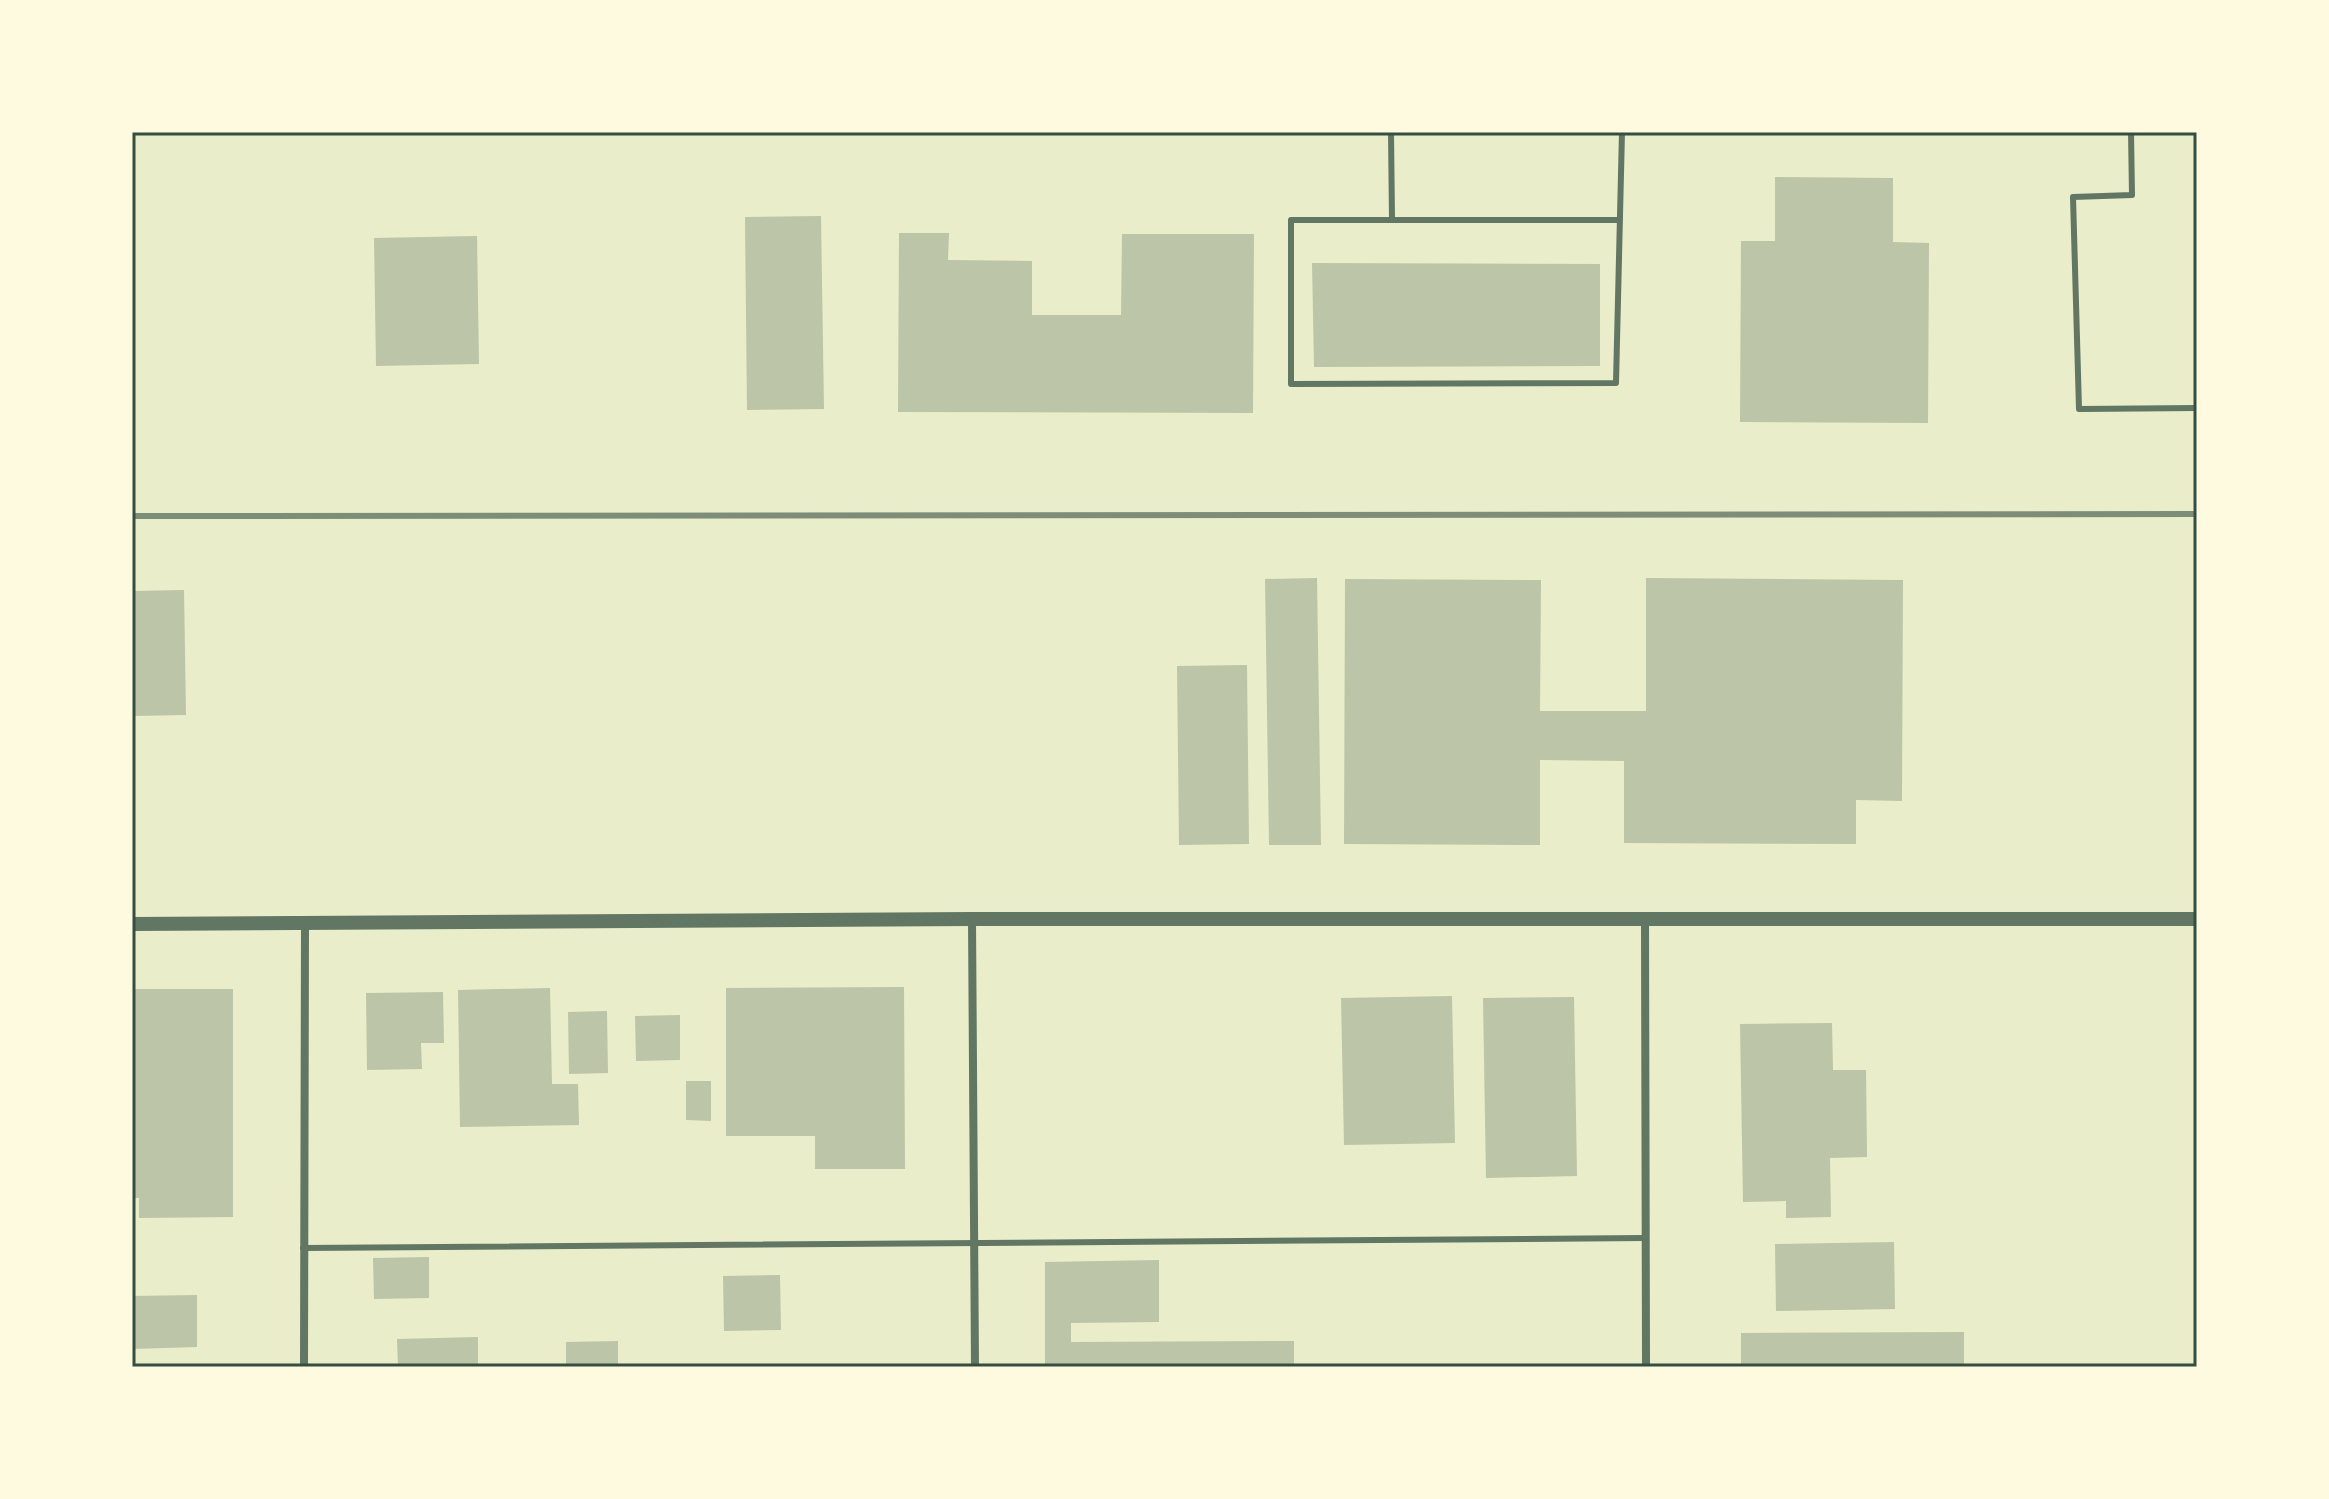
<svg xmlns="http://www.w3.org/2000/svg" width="2329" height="1499" viewBox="0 0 2329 1499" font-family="Inter,sans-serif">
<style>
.building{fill:#bcc5a7}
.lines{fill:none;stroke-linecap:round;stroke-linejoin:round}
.service{stroke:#617663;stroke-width:6}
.minor{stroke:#617663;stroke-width:8}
.tertiary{stroke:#617663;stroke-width:14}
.rail{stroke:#7c8e77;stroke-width:6}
.neatline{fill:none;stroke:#344e41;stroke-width:3}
</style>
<rect width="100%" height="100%" fill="#e9edc9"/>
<path class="building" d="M1775,177L1893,178V242L1929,243L1928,423L1740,422L1741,241H1775Z
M821,216L824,409L747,410L745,217Z
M899,233H949L948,260L1032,261V315H1121L1122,234H1254L1253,413L898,412Z
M477,236L479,364L376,366L374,238Z
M1312,263L1600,264V366L1314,367Z
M1317,578L1321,845H1269L1265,579Z
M1646,578L1903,580L1902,801L1856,800V844L1624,843V761L1540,760V845L1344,844L1345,579L1541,580L1540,711H1646Z
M184,590L186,715L132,716V591Z
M1247,665L1249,844L1179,845L1177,666Z
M904,987L905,1169H815V1136H726V988Z
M550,988L552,1084H578L579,1125L460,1127L458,990Z
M132,989H233V1217L139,1218V1198H132Z
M443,992L444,1043H421L422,1069L367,1070L366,993Z
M1452,996L1455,1143L1344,1145L1341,998Z
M1574,997L1577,1176L1486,1178L1483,998Z
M607,1011L608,1073L569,1074L568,1012Z
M680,1015V1060L636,1061L635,1016Z
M1832,1023L1833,1070H1866L1867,1157L1830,1158L1831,1217L1786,1218V1201L1743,1202L1740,1024Z
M686,1081H711V1121L686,1120Z
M1894,1242L1895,1309L1776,1311L1775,1244Z
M429,1257V1298L374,1299L373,1258Z
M1159,1260V1322L1071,1323V1342L1294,1341V1367H1045V1262Z
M780,1275L781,1330L724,1331L723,1276Z
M197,1295V1347L132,1349V1296Z
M1964,1332V1367H1741V1333Z
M478,1337V1367H398L397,1339Z
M618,1341V1367H566V1342Z"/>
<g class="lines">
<path class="service" d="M1391,132L1392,220
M2131,132L2132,195L2073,197L2079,409L2197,408
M1620,220H1291V384L1616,383L1622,132
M303,1248L1645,1238"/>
<path class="minor" d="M972,919L975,1367
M1645,919L1646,1367
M304,1367L305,923"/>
<path class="tertiary" d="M132,924L972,919H2197"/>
<path class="rail" d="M132,516L2197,514"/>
</g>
<rect width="2329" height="1499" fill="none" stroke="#fefae0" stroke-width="268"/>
<rect x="134" y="134" width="2061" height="1231" class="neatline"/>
</svg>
